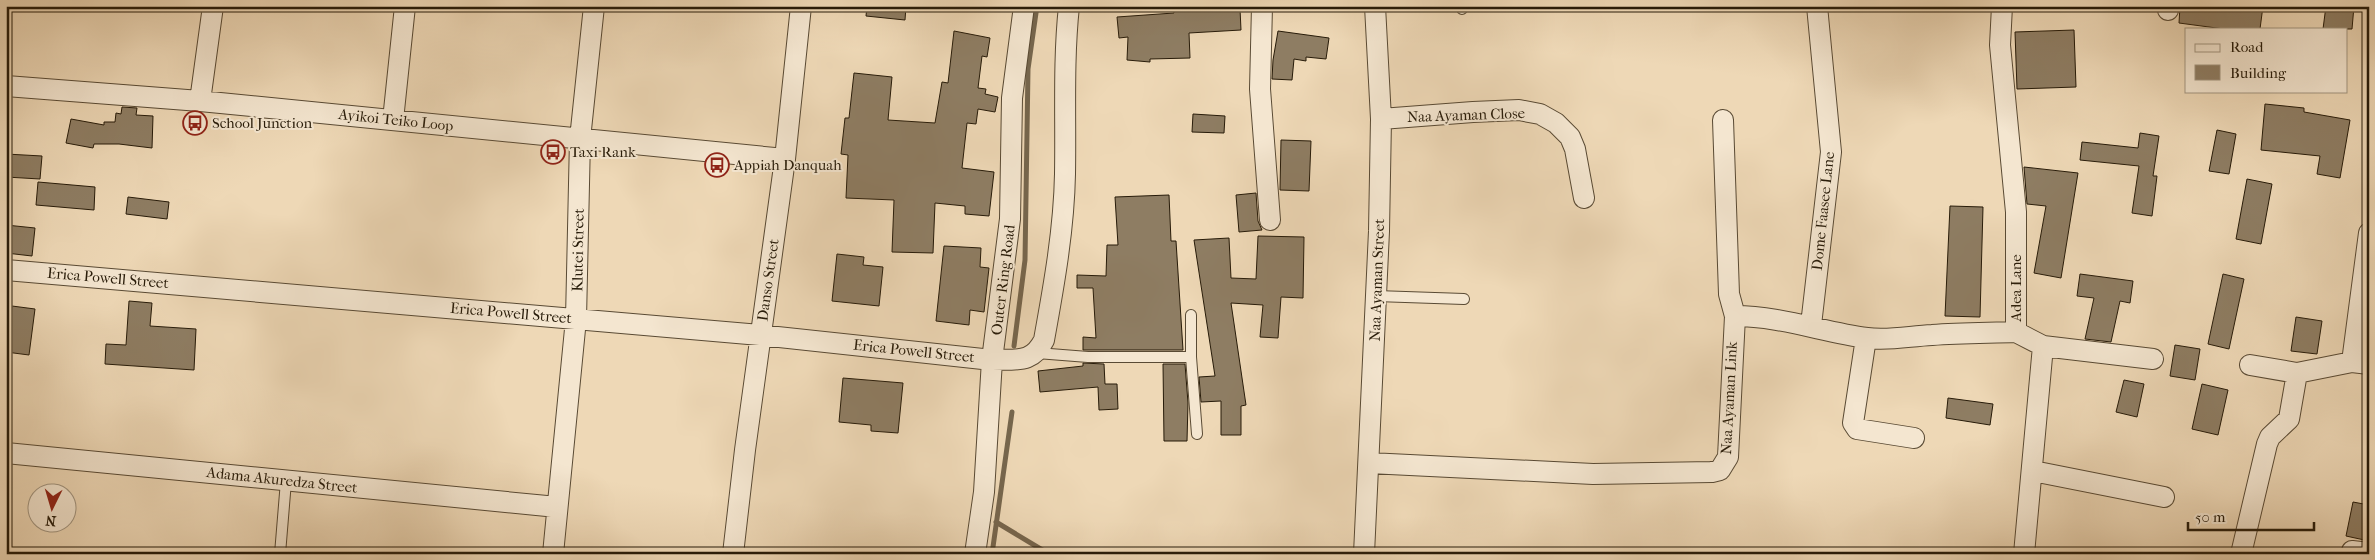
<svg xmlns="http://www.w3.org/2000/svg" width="2375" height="560" viewBox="0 0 2375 560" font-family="'IM FELL French Canon',serif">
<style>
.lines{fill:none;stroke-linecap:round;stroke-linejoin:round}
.stream{stroke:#76664d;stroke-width:5}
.building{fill:#8e7d63;stroke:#271b09}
.service-casing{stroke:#594a34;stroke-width:12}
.minor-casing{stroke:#594a34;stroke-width:22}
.service{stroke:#f4e6d0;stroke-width:10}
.minor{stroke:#f4e6d0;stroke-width:20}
.labels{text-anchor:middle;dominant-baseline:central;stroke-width:4;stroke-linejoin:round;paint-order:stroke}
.street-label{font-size:15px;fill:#271b09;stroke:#f4e6d0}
.poi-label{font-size:15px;fill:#271b09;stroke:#f4e6d0;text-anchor:start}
</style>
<rect width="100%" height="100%" fill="#eed8b6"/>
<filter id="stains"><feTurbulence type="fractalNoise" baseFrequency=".004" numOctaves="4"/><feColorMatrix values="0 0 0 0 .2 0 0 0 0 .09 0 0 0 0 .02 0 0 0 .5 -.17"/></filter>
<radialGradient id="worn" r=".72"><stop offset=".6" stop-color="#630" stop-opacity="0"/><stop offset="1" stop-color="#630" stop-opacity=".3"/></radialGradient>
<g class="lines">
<path class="stream" d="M1014,346L1025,260L1028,69L1037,6
M996,522L1049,554
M992,554L1012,412"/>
</g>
<path class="building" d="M867,6H906L905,20L866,16Z
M1173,6H1227V10L1240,9L1241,30L1189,33L1190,58L1150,59V62L1127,60L1128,37L1119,38L1117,17L1174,13Z
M2180,6H2263L2260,29H2224L2179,23Z
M2326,6H2354L2352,29H2323Z
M2074,30L2076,87L2017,89L2015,32Z
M954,31L990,38L987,57L982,56L978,88L986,89L985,94L998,97L995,112L978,109L976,124L967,123L962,168L994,172L989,216L965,214V206L935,203L933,253L892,252L894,200L846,198L848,155L841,154L845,118H849L854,73L892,77L888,120L935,123L942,82L948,83Z
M1278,31L1329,38L1326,59L1306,57V61L1294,59L1292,80L1272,79L1273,60Z
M2265,104L2304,108V112L2350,120L2340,178L2317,174L2320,156L2261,150Z
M122,107L137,108L136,115L153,116L152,148L119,144H94L93,148L66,143L71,119L104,125V122H115L116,113L121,114Z
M1193,114L1225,116L1224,133L1192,132Z
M2217,130L2236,134L2229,174L2209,171Z
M2140,133L2159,136L2153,176H2157L2152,216L2132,213L2139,166L2080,160L2082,142L2138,148Z
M1281,140L1311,141L1309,191L1280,190Z
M6,154L42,156L40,179L6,177Z
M2024,167L2078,173L2061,278L2034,273L2046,206L2027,204Z
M2247,179L2272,184L2261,244L2236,239Z
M38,182L95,187L94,210L36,205Z
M1256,193L1258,221L1262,230L1239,232L1236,195Z
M1169,195L1171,241H1176L1183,350H1083V337L1096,338L1093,288H1077V275L1106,276L1107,245H1118L1115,197Z
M128,197L169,202L167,219L126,214Z
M1950,206L1983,207L1980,317L1945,316Z
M6,225L35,228L32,256L6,253Z
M1258,236L1304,237L1303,298L1281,297L1278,338L1260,337L1263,305L1231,303L1246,405L1241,406V435H1221V401L1201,402L1199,377L1215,376L1194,240L1229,238L1231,278L1256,279Z
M944,246L981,248L980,267L989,268L984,312L970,310L969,325L936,321Z
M837,254L864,257L863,265L883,267L879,306L832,301Z
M2080,274L2133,281L2130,303L2120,301L2111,342L2085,339L2094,298L2077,296Z
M2223,274L2244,279L2229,349L2208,344Z
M129,301L152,303L150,326L196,329L194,370L105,364L106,344L126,345Z
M12,306L35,309L29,355L6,352Z
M2296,317L2322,321L2317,354L2291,351Z
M2175,345L2200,349L2195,380L2170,376Z
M1083,363L1104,364L1105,384H1117L1118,409L1099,410L1098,387L1040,392L1038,371L1083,366Z
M1163,364H1185L1188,403L1187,441H1164Z
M843,378L903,383L898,433L871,431V425L839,422Z
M2124,380L2144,384L2137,417L2116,412Z
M2202,384L2228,390L2218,435L2192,429Z
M1948,398L1993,404L1990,425L1946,418Z
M2353,502L2369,505V541L2346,536Z"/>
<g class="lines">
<g class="service-casing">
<path id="service" d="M1462,9V6
M1376,296L1464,299
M1191,315V357
M1037,353L1088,357H1191L1197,434
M280,554L286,481"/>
</g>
<g class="minor-casing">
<path id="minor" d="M1262,6L1260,89L1270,220
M2002,6L2000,45L2016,212V332L2043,346L2024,554
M2168,10V6
M6,86L200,101L785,159
M200,101L213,6
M1381,119L1473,112L1519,110L1540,114L1556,123L1570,137L1575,149L1584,198
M393,120L405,6
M1723,120L1729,294L1735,316
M6,270L760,335L992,360C1017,359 1032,364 1044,340C1054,285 1064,229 1065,174C1066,118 1063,62 1069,6
M1811,325L1831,152L1817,6
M1866,338L1853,423L1857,429L1914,438
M2043,346L2153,359
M2352,362L2369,233
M2250,365L2297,373
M6,453L557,507
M1369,463L1593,474L1712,472L1720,470L1728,457L1735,316C1780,316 1823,332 1867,338C1889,341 1910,336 1932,335C1960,333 1988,333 2016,332
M2033,471L2164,497
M2352,551L2369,553
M553,554L576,319L580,139L594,6
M733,554L745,450L785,159L801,6
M975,554L984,492L992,360L1010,219L1012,98L1024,6
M1364,554L1379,231L1381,119L1375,6
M2241,554L2267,444L2270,437L2289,419L2297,373L2352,362L2369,364"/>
</g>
<use href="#service" class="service"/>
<use href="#minor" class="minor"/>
</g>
<defs>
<g id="bus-ring" transform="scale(1.25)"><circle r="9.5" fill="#f4e6d0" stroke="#8f2418" stroke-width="1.5"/><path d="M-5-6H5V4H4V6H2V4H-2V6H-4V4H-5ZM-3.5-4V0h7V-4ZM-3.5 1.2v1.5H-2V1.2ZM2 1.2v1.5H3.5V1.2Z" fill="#8f2418"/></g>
</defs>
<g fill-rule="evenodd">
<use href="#bus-ring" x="195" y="123"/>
<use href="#bus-ring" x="553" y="152"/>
<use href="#bus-ring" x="717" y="165"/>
</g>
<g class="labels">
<g class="street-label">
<text transform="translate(1466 115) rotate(-2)">Naa Ayaman Close</text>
<text transform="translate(396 120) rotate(6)">Ayikoi Teiko Loop</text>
<text transform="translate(1823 211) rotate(-84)">Dome Faasee Lane</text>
<text transform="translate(578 250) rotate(-89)">Klutei Street</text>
<text transform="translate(108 278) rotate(5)">Erica Powell Street</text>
<text transform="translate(768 280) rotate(-82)">Danso Street</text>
<text transform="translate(1003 280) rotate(-83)">Outer Ring Road</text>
<text transform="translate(1377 280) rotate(-88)">Naa Ayaman Street</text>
<text transform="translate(2016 288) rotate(-90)">Adea Lane</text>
<text transform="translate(511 313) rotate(5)">Erica Powell Street</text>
<text transform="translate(914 351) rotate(6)">Erica Powell Street</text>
<text transform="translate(1729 398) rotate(-87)">Naa Ayaman Link</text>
<text transform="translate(282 480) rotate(6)">Adama Akuredza Street</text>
</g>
<g class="poi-label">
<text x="212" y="123">School Junction</text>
<text x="570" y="152">Taxi Rank</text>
<text x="734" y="165">Appiah Danquah</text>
</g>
</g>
<rect width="2375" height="560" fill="none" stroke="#eed8b6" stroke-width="25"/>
<rect x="8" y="8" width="2360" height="545" fill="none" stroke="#271b09" stroke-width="2.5"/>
<rect x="12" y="12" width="2350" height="535" fill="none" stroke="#271b09"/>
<rect x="2185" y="28" width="162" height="65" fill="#f4e6d0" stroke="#a29580"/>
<rect x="2195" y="44" width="25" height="8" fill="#f4e6d0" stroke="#a29580"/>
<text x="2230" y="52" font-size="15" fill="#271b09">Road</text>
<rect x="2195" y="65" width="25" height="15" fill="#8e7d63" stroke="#a29580"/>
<text x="2230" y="78" font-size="15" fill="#271b09">Building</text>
<g transform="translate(52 508) rotate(185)"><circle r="24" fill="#f4e6d0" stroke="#a29580"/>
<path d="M0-4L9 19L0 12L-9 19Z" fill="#8f2418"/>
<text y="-8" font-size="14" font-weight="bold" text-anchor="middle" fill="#271b09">N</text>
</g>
<path d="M2188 522v8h126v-8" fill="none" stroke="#271b09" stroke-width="2.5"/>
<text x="2195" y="522" font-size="15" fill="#271b09" stroke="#f4e6d0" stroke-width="4" paint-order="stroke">50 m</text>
<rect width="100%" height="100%" filter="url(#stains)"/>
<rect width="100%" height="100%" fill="url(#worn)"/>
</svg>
